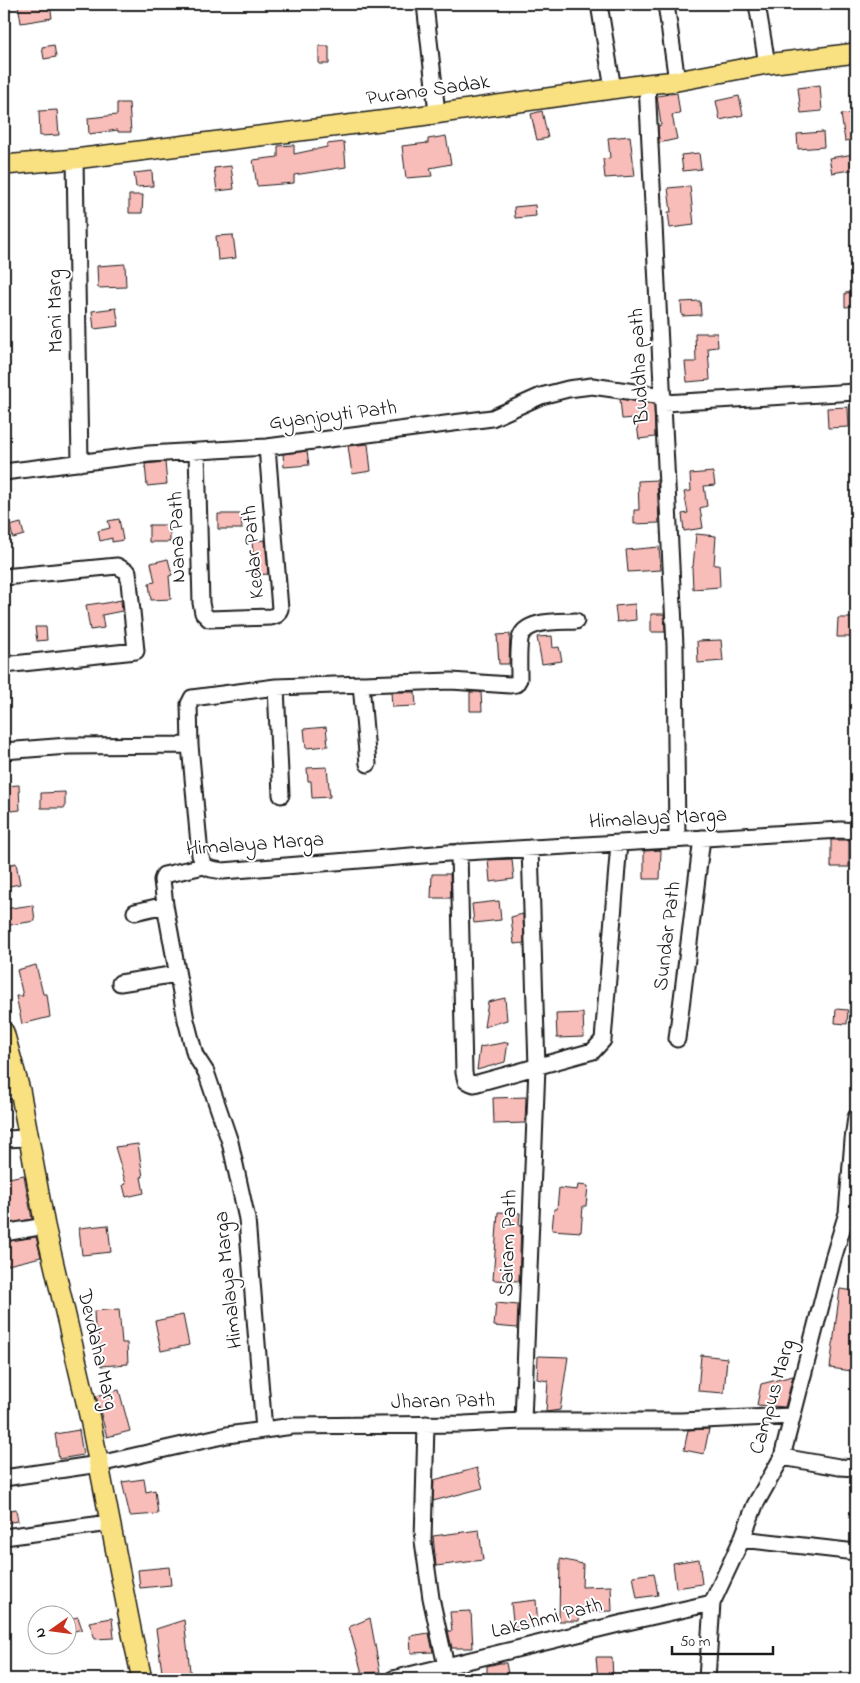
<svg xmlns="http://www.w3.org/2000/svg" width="860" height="1683" viewBox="0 0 860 1683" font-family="'Indie Flower',sans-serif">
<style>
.building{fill:#f8bcb9;stroke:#1c1c1c}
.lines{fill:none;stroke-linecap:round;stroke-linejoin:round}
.minor-casing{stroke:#1c1c1c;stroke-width:19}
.major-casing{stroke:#1c1c1c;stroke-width:22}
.minor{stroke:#fff;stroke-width:15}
.major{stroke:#f9e181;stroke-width:19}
.labels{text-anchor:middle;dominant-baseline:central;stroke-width:4;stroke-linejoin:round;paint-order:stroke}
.street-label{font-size:21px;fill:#1c1c1c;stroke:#fff}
</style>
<rect width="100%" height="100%" fill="#fff"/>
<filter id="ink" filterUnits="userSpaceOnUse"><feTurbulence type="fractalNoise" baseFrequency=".02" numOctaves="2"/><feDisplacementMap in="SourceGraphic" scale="10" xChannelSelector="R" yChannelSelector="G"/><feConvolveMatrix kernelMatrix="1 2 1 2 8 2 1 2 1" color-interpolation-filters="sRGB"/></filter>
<g filter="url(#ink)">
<path class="building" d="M18,4H50L52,18L21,23Z
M54,45L56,57L44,59L42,47Z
M319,46H329V64H319Z
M820,85L822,111L801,113L798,88Z
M677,93L680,114L672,115L677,139L659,143L658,126L661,125L657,96Z
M739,96L743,115L720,120L716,101Z
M117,103H129L131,132H118V130L89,134L88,118L117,115Z
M57,110L59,135L40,136L39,111Z
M542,111L548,138L537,140L531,114Z
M853,113L856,139L845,141L841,114Z
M823,132L824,147L798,149L797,134Z
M446,136L451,164L430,168L432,176L406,178L402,146L428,143V139Z
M630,136L635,176L605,178L603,159L610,158L608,138Z
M344,142L346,167L294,175V183L257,186L253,160L278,157V146L294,145V154L327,147V144Z
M699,153L701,169L683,171L681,155Z
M854,154L856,169L832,173L829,158Z
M231,166L234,189L217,191L214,168Z
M152,171L153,186L136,187L134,173Z
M690,186L694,225L670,228L668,212H671L668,188Z
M129,195H143L142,213H129Z
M535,205L536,216L515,218L514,207Z
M233,235L236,258L218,260L216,236Z
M125,264L126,287L98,288L97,266Z
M856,292V306L845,307V293Z
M700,301L701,315L682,316L681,302Z
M116,308L119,326L94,329L92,311Z
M695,333H717L718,347L708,348L710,380L687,382L685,362H696Z
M620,399L654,404L655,437L639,439L636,418L622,419Z
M848,407L849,427L828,428L827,408Z
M368,444L371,471L352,474L348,446Z
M307,451L309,465L284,467L283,454Z
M165,462L167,484L147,486L145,464Z
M713,472L715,485L704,486L707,506L700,508L703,528L684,531L682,514L688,513L684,492L691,491L690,474Z
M657,480L659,523L634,524V510H639L638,481Z
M218,514H241L242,529H218Z
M119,519L123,540L112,542V538L100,541L98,531L110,528L108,521Z
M21,523L24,535L13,538L10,526Z
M149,525H170V542H149Z
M696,534L716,536L714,565H719L720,587L693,589L692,567H693Z
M265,540L268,574L255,575L252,541Z
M659,547L661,570L628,572L626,550Z
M168,559L172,575L169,576L171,599L151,600L149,583L155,582L151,563Z
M121,600L122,611L102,615L104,628L90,630L86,605L100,603L101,604Z
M635,604L636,620L617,622L615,606Z
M651,614H664L665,632H651Z
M838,618H853V637H837Z
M35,627H46L47,640L37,641Z
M510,634L509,664H499L497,635Z
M552,636L553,648L559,647L562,661L542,664L537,637Z
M721,640L723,661L698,663L697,641Z
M391,692H415L416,706L392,707Z
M470,692H481L482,711H470Z
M326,727L328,746L306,748L304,729Z
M327,767L330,797L312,798L311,781H308L307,768Z
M19,785L20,810L4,812V786Z
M65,792V808H41V793Z
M831,840H849V867H831Z
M661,850L660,879H644V851Z
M512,859L514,879L490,882L488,860Z
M16,863L20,884L4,887V866Z
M432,874H450L451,898H431Z
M499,901L501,920L474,923L472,904Z
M33,905L35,921L4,926V909Z
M523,914L524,943L514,944L511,917Z
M36,965L43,994H47L50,1017L22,1024L16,996H23L17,970Z
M505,998L507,1020L484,1027L488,1002Z
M836,1009L848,1010L847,1024L835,1023Z
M583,1013L584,1037L557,1038L556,1014Z
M508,1042L505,1062L477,1070L480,1047Z
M526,1097L525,1123L494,1124L493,1098Z
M138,1144L143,1177H141L144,1193L126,1197L123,1185L126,1184L115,1147Z
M24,1175L32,1219L4,1224V1179Z
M578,1185L588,1186L586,1206H583L581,1232L552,1230L554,1209H557L559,1188L577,1190Z
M498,1212L520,1213L519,1225H521L519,1281L493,1280Z
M108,1225L111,1252L82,1255L79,1228Z
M36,1237L41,1257L4,1266V1242Z
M840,1289L856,1291V1348L852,1371L830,1368Z
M496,1303L518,1305L517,1328L494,1326Z
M119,1309L122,1343H127L128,1364L101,1366L98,1330H95L94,1311Z
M183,1315L189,1345L161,1351L155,1321Z
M701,1355L727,1358L724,1393L698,1391Z
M538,1356L568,1357L560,1410L546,1412L548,1381L537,1379Z
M793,1376L785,1407L757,1405L761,1384Z
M119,1390L130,1431L107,1437L96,1396Z
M709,1429L704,1454L684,1450L688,1430Z
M79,1430L83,1455L59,1459L55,1434Z
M477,1468L483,1488L433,1501L434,1480Z
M144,1479L146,1492L155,1490L158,1514L130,1516L122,1482Z
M16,1509L18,1521L4,1523V1511Z
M479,1530L483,1560L436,1566L433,1536Z
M560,1559L583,1564L582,1587L611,1586L612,1611L580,1612L579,1621H559Z
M699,1559L702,1584L676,1588L673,1563Z
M169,1567L171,1585L140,1588L138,1570Z
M654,1573L658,1595L637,1598L633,1576Z
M536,1600L538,1626L514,1628L511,1603Z
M471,1611L473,1648H452L448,1631H452L450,1612Z
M78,1617L82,1629L68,1633V1619Z
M112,1618L114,1638L95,1639L89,1622Z
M370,1618L380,1672L362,1673L349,1627Z
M184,1620L191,1679H163L156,1629Z
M429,1633L433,1652L411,1653L410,1636Z
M596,1657H612L613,1679H598Z
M500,1663H506L509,1679H487V1666Z"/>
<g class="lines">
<g class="minor-casing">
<path id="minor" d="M425,4L437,113
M599,4L613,89
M666,4L677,81
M757,4L767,64
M647,84L675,646L677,839
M75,159L80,463
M664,403L856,392
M197,452L201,603L203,613L209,619L271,617L277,615L280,609L267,447
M4,472L149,454L267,447L492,418L541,396L568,389L592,386L663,396
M4,577L117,566L128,572L136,651L4,665
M361,684L368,764
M276,687L281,795
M190,745L200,855L204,866
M4,751L68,746L190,745L189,704L192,698L276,687L451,681L510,685L516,684L519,679C519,666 518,652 520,639C524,619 560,622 576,621
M459,852L464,1073L466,1081L474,1084L593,1051L603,1040L619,843
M135,912L165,905
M120,983L177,974
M677,1039L702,838
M4,1091L20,1090
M4,1139L28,1138
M4,1233L45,1226
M523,1421L537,1067L530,848
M426,1424L423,1541L431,1598L446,1666
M264,1430L247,1219L230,1142L206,1072L195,1055L186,1020L165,905L162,880L164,875L204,866L211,869L223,871L448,853L841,830L856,831
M782,1457L839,1467L856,1468
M4,1478L99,1464L227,1435L293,1426L464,1424L523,1421H681L792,1416
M4,1537L110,1523
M742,1539L856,1552
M393,1679L623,1623L712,1603
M707,1679L712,1603L742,1539L755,1505L782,1457L833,1259L847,1213L853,1140L856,1117"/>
</g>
<g class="major-casing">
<path id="major" d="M4,165L75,159L420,116L647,84L677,81L767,64L856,53
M4,1032L20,1090L45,1226L90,1419L132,1634L142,1679"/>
</g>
<use href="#minor" class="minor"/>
<use href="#major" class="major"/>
</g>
</g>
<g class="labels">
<g class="street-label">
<text transform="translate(428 91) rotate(-8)">Purano Sadak</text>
<text transform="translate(56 311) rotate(-91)">Mani Marg</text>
<text transform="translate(640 366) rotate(-93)">Buddha path</text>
<text transform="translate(333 416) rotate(-7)">Gyanjoyti Path</text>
<text transform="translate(178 537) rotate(-92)">Nana Path</text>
<text transform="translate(254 552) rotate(-95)">Kedar Path</text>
<text transform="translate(658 819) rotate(-3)">Himalaya Marga</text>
<text transform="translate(255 845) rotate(-4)">Himalaya Marga</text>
<text transform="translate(668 936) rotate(-83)">Sundar Path</text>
<text transform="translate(509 1243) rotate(-88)">Sairam Path</text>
<text transform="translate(229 1280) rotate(-96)">Himalaya Marga</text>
<text transform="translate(97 1350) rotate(77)">Devdaha Marg</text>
<text transform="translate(773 1397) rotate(-74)">Campus Marg</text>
<text transform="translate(443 1402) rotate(-1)">Jharan Path</text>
<text transform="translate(547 1619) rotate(-14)">Lakshmi Path</text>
</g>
</g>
<rect width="860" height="1683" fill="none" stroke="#fff" stroke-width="20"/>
<rect x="10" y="10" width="840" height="1663" fill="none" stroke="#1c1c1c" stroke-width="2" filter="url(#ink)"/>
<g transform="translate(52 1630) rotate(256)"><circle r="24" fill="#ffffff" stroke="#a4a4a4"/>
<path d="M0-4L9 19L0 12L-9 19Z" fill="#c8321e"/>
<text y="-8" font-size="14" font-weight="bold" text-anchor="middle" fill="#1c1c1c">N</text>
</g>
<path d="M672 1646v8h101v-8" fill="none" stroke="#1c1c1c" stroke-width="2.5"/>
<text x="680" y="1646" font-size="15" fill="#1c1c1c" stroke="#ffffff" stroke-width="4" paint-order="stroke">50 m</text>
</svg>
